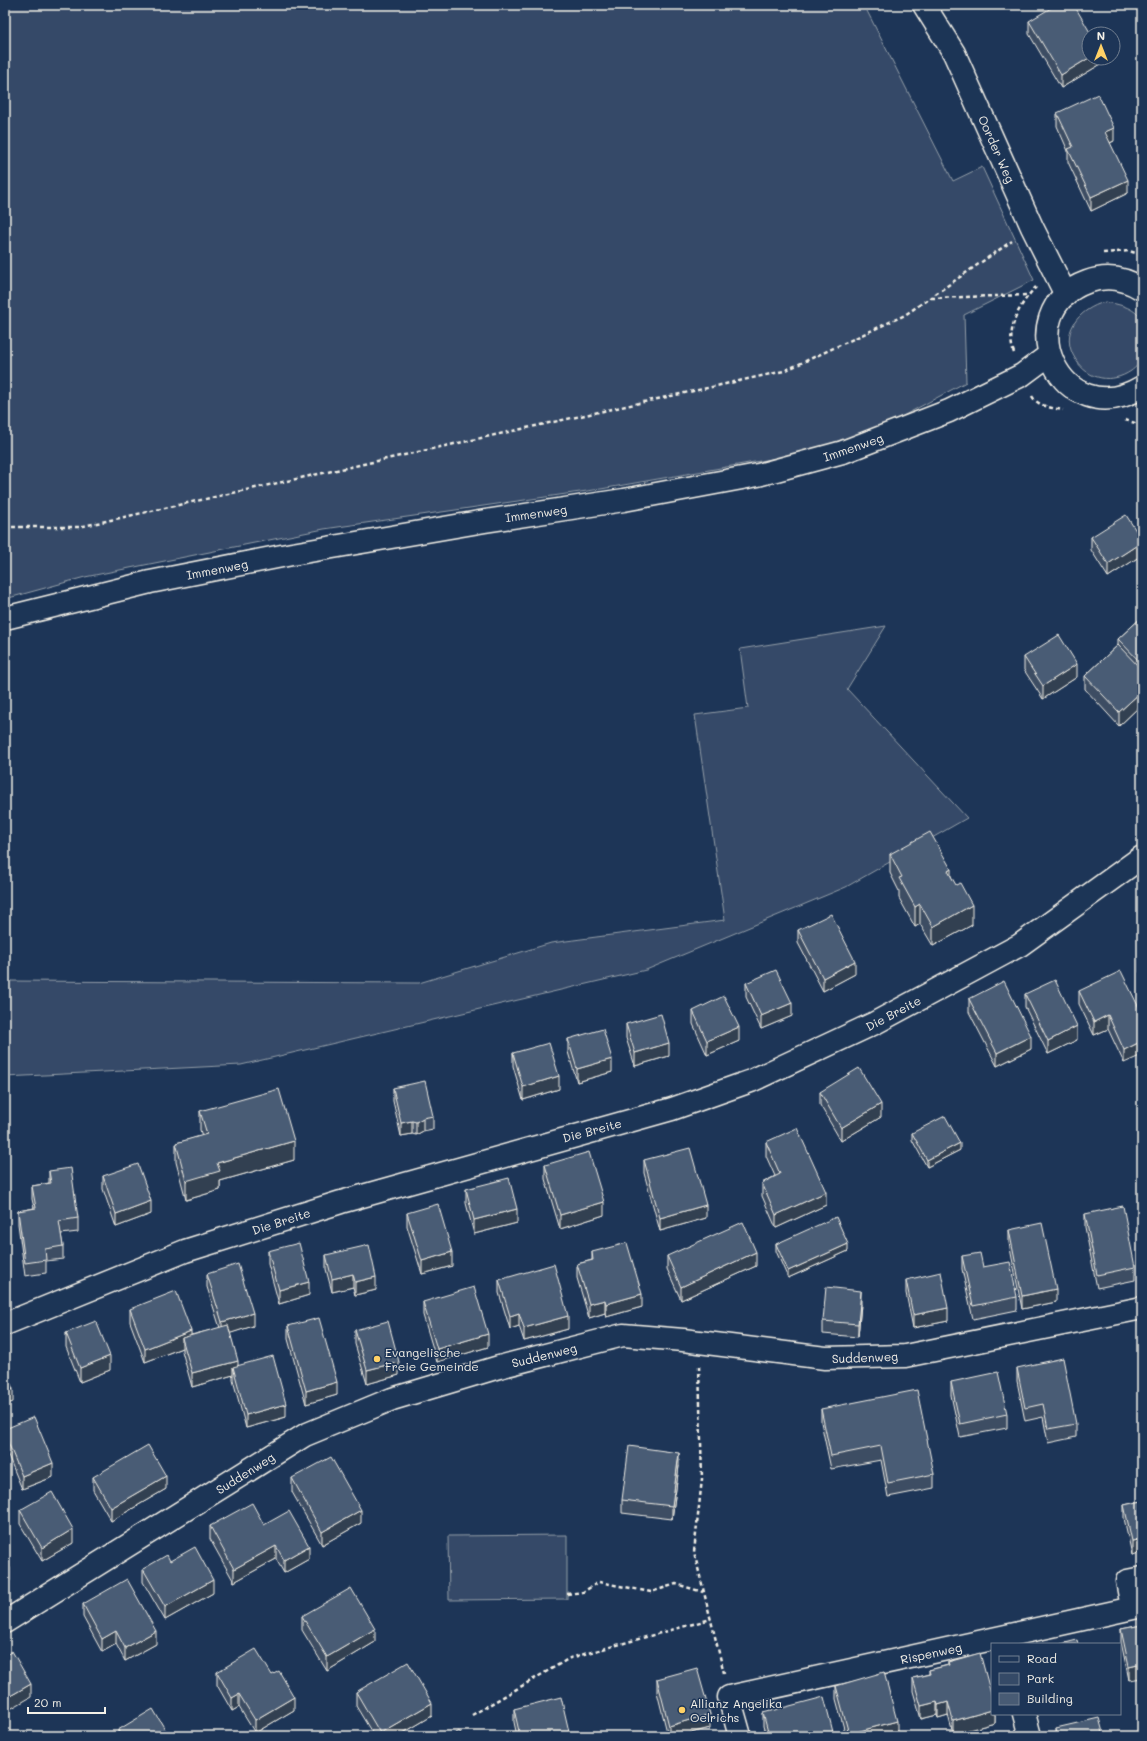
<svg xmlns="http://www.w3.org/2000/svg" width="1147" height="1741" viewBox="0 0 1147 1741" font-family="Mali,sans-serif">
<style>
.green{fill:#354a67;stroke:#949ea8}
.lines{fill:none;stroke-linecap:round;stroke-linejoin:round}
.minor-casing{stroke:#f4f1e8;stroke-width:25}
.tertiary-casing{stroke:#f4f1e8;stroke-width:25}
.path{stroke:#f4f1e8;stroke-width:2.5;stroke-dasharray:4 3;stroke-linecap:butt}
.minor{stroke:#1d3557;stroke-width:22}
.tertiary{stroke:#1d3557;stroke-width:22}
.wall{fill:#3e4e64;stroke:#f4f1e8}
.shaded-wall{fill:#324051;stroke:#f4f1e8}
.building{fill:#485b74;stroke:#f4f1e8}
.poi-dot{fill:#ffd166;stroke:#1d3557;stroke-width:1.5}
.labels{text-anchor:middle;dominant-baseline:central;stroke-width:3;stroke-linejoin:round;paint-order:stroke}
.street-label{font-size:12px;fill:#f4f1e8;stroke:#1d3557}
.poi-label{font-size:12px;fill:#f4f1e8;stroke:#1d3557;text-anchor:start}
</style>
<rect width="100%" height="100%" fill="#1d3557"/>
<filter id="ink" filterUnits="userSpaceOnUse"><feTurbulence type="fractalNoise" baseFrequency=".025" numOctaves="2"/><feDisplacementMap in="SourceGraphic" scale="8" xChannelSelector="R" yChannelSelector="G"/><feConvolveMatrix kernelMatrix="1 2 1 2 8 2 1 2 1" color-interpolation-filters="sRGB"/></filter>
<g filter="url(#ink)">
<path class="green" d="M5,5H864L953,181L982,167L1034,280L964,315L966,382L888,424L800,454L601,489L324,529L85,577L5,599Z
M1105,302C1118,304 1140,308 1142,324C1143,329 1142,334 1142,339C1142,345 1143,352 1142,357C1141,363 1135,368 1131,371C1112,384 1088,380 1076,360C1058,333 1079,309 1105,302Z
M886,626L847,689L967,818L846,887L646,970L241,1065L5,1077V981L419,983L551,943L725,920L695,715L748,708L740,649Z
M567,1535V1599L449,1600L448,1536Z"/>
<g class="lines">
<g class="minor-casing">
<path id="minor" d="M924,5L954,53L1032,227L1066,295
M5,1324L185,1251L341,1202L672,1109L751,1081L875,1023L1020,945L1142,857
M1132,1607L1127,1581L1142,1578
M5,1622L305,1435L392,1399L499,1367L623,1335L683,1340L825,1358L905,1356L1142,1308
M1024,1714L1030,1736
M740,1736L729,1697L1142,1606"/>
</g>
<g class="tertiary-casing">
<path id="tertiary" d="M1142,289C1125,278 1106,275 1087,282C1007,311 1060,436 1142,387
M5,618L150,582L292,554L485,521L624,500L758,475L843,452L949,411L1022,375L1049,355"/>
</g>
<path class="path" d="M1103,253L1129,251L1142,255
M931,298L1028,295
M1014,353C1005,330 1020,303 1036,287
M1032,396C1037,406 1052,408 1063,410
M1125,420L1142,425
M5,527H79L784,371L905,315L1012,241
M699,1366L702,1479L694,1552L724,1673
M567,1594L583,1592L599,1582L651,1592L676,1584L703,1592
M472,1715L570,1658L711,1619"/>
<use href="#minor" class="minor"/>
<use href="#tertiary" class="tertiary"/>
</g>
<path class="wall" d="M1029,21L1101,58V64L1061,88L1029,34Z
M1057,113L1114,141L1110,143L1128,193L1091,211L1068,162V151L1057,126Z
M1091,537L1142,540V555L1108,577L1091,550Z
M1142,617V704L1119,726L1085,689V676L1118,645V639Z
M1024,657L1077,677L1043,699L1024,670Z
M890,854L951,876L972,925L933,946L920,924L915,927L899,898V891L890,873Z
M798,930L855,974L823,991L798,943Z
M1142,958V976L1140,972V959Z
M746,983L792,1016L761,1029L746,997Z
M1079,991L1142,1014L1124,1063L1108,1029L1094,1035L1079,1004Z
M1025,994L1077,1040L1048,1054L1025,1007Z
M969,999L1031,1049L997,1066L969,1012Z
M693,1011L739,1041L707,1055L693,1024Z
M626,1024L669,1056L635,1066L626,1038Z
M568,1039L612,1072L577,1082L568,1052Z
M513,1053L559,1089L523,1100L513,1066Z
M393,1088L433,1116V1129L423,1131L416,1135L412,1134L401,1136L393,1101Z
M820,1092L881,1117L841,1141L820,1105Z
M200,1111L294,1160L220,1181V1190L186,1200L176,1162V1143L202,1136L200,1130Z
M912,1133L960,1150L927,1167L912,1140Z
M766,1142L826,1205L776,1228L762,1196V1183L775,1176L766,1156Z
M644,1160L706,1218L660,1231L644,1173Z
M545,1165L604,1215L560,1229L545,1179Z
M49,1171L78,1218V1232L61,1234L63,1246V1259L46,1261V1273L25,1276L18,1224V1211L34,1208L32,1199V1186L49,1183Z
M103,1176L151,1214L116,1227L103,1189Z
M466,1189L517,1223L474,1234L466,1203Z
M407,1213L452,1266L422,1274L407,1226Z
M1085,1214L1135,1267V1280L1097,1288L1085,1227Z
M1009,1230L1056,1302L1022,1309L1009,1243Z
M776,1244L848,1251L788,1278L776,1251Z
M268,1251L309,1295L279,1304L268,1264Z
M592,1252L642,1307L606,1317L605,1313L589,1318L577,1278V1264L592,1260Z
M326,1255L376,1290L355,1295L353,1287L332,1292L326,1269Z
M667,1256L756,1266L681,1300L667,1269Z
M962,1256L983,1267L1017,1297V1310L973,1319L962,1269Z
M207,1274L253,1326L230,1333L238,1366L286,1417L246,1428L233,1380V1375L192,1387L182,1351V1348L145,1362L130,1322V1309L191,1335L220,1328L207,1287Z
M499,1280L568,1329L524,1341L519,1326L510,1329L499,1293Z
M906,1280L948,1321L913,1328L906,1293Z
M423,1302L488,1347L437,1362L423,1315Z
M861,1304L858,1337L823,1334V1321Z
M288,1326L337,1395L306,1404L288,1339Z
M355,1330L399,1375L367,1384L355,1344Z
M66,1333L110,1370L80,1382L66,1347Z
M1017,1368L1076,1424V1437L1048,1443L1043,1417L1025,1421L1017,1381Z
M951,1382L1007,1414V1428L960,1437L951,1395Z
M821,1409L934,1474V1488L888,1497L881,1460L831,1469L821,1422Z
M5,1429L53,1477L22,1489L5,1448Z
M679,1466L672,1519L622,1513V1500Z
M93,1477L166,1489L111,1521L93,1490Z
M292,1478L361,1523L322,1545L292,1492Z
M1142,1501V1552L1132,1555L1124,1518V1505Z
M20,1510L73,1543L42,1561L20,1524Z
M264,1525L309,1559L284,1573L276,1559L234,1582L210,1539V1526Z
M170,1561L213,1593L165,1620L143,1582V1569Z
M83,1604L156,1644L125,1661L116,1644L102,1652L83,1617Z
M302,1616L375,1642L327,1671L302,1630Z
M1142,1625L1129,1680L1121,1642V1629Z
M948,1662L995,1714V1723L953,1734L948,1715L938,1718L937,1715L921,1719L913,1691V1678L929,1674V1670L948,1665Z
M217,1672L272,1675L294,1710L255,1733L239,1707L232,1711L217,1685Z
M657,1679L710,1728L679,1736H668L657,1692Z
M836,1686L897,1734L890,1736H846L836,1699Z
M356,1692L432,1716L398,1736H374L356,1706Z
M514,1709L570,1736H517L514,1722Z
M763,1713L833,1736H766L763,1726Z
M1056,1728L1104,1736H1056Z
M118,1730L169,1736H118Z"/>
<path class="shaded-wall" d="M1089,58H1101V64L1061,88V75Z
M1114,128V141L1105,145V132Z
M1128,180V193L1091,211V197Z
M1142,542V555L1108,577V564Z
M1077,664V677L1043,699V686Z
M1142,691V704L1119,726V712Z
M951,869V888L948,871Z
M920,904V924L915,927V907Z
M972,905V925L933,946V927Z
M855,961V974L823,991V978Z
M792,1003V1016L761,1029V1016Z
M1108,1015V1029L1094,1035V1022Z
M1077,1026V1040L1048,1054V1041Z
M739,1027V1041L707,1055V1041Z
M1031,1036V1049L997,1066V1053Z
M1142,1041V1055L1124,1063V1050Z
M669,1043V1056L635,1066V1053Z
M612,1059V1072L577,1082V1069Z
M559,1076V1089L523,1100V1087Z
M881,1104V1117L841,1141V1128Z
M423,1118V1131L416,1135V1122Z
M412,1121V1134L401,1136V1123Z
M294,1141V1160L220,1181V1190L186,1200V1181L217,1163Z
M960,1143V1150L927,1167V1160Z
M826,1192V1205L776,1228V1215Z
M151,1201V1214L116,1227V1214Z
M604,1202V1215L560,1229V1215Z
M706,1205V1218L660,1231V1218Z
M517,1209V1223L474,1234V1220Z
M848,1244V1251L788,1278V1271Z
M452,1252V1266L422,1274V1261Z
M756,1252V1266L681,1300V1287Z
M353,1274V1287L332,1292V1279Z
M376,1277V1290L355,1295V1282Z
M309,1282V1295L279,1304V1290Z
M1056,1289V1302L1022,1309V1296Z
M861,1291V1304L858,1337V1324Z
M642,1294V1307L606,1317V1304Z
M605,1300V1313L589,1318V1304Z
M948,1308V1321L913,1328V1315Z
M253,1313V1326L222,1336V1322Z
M519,1313V1326L510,1329V1316Z
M568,1316V1329L524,1341V1328Z
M191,1331V1344L182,1338V1348L145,1362V1349Z
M488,1334V1347L437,1362V1349Z
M110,1356V1370L80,1382V1368Z
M238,1361V1374L233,1367V1375L192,1387V1373Z
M399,1362V1375L367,1384V1370Z
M337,1382V1395L306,1404V1391Z
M13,1389V1402L5,1405V1392Z
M286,1404V1417L246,1428V1415Z
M679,1453V1466L672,1519V1506Z
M53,1463V1477L22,1489V1476Z
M166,1476V1489L111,1521V1508Z
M361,1510V1523L322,1545V1532Z
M73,1529V1543L42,1561V1548Z
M1142,1539V1552L1132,1555V1541Z
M276,1546V1559L234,1582V1569Z
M309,1546V1559L284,1573V1560Z
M10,1568V1581L5,1584V1571Z
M213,1580V1593L165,1620V1607Z
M375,1629V1642L327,1671V1657Z
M116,1631V1644L102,1652V1639Z
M156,1631V1644L125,1661V1648Z
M1142,1664V1678L1129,1680V1667Z
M31,1684V1697L5,1712V1699Z
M239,1694V1707L232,1711V1698Z
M294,1697V1710L255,1733V1720Z
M937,1702V1715L921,1719V1706Z
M948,1702V1715L938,1718V1705Z
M432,1703V1716L398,1736H380V1733Z
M992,1710V1714H995V1723L953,1734V1721Z
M710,1714V1728L679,1736H669V1726Z
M897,1721V1734L890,1736H849V1734Z
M833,1732V1736H818Z"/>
<path class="building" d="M1056,5H1074L1091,34H1089V58L1061,75L1029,21Z
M1098,94L1114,128L1105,132L1128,180L1091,197L1068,149L1073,147L1057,113Z
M1126,515L1142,540V542L1108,564L1091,537Z
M1142,617V664L1118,639Z
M1059,635L1077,664L1043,686L1024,657Z
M1118,645L1142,670V691L1119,712L1085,676Z
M930,832L951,869L948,871L956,885L960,883L972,905L933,927L920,904L915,907L899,878L902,877L890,854Z
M831,914L855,961L823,978L798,930Z
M776,970L792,1003L761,1016L746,983Z
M1121,971L1142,1014V1041L1124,1050L1108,1015L1094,1022L1079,991Z
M1055,980L1077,1026L1048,1041L1025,994Z
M1004,981L1031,1036L997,1053L969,999Z
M724,996L739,1027L707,1041L693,1011Z
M661,1014L669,1043L635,1053L626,1024Z
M603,1029L612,1059L577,1069L568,1039Z
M549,1043L559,1076L523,1087L513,1053Z
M859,1068L881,1104L841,1128L820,1092Z
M425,1081L433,1116L423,1118L416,1122L412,1121L401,1123L393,1088Z
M279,1089L294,1141L217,1163L220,1171L186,1181L176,1143L207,1134L200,1111Z
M945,1116L960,1143L927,1160L912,1133Z
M797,1128L826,1192L776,1215L762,1183L780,1174L766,1142Z
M690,1148L706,1205L660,1218L644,1160Z
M589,1152L604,1202L560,1215L545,1165Z
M138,1164L151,1201L116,1214L103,1176Z
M71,1168L78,1218L59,1221L63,1246L45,1249L46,1260L25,1263L18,1211L36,1208L32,1186L51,1183L49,1171Z
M509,1178L517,1209L474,1220L466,1189Z
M438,1204L452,1252L422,1261L407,1213Z
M1123,1206L1135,1267L1097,1275L1085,1214Z
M836,1217L848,1244L788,1271L776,1244Z
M743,1222L756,1252L681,1287L667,1256Z
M1042,1223L1056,1289L1022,1296L1009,1230Z
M299,1243L309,1282L279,1290L268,1251Z
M627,1243L642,1294L606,1304L605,1300L589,1304L577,1264L593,1260L592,1252Z
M369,1245L376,1277L355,1282L353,1274L332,1279L326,1255Z
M980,1253L983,1267L1010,1262L1017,1297L973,1306L962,1256Z
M238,1264L253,1313L222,1322L207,1274Z
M554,1264L568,1316L524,1328L519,1313L510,1316L499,1280Z
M941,1272L948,1308L913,1315L906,1280Z
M474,1287L488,1334L437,1349L423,1302Z
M826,1287L861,1291L858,1324L823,1321Z
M176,1291L191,1331L145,1349L130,1309Z
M319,1318L337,1382L306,1391L288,1326Z
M96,1321L110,1356L80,1368L66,1333Z
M388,1321L399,1362L367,1370L355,1330Z
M228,1325L238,1361L192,1373L182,1338Z
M273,1356L286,1404L246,1415L233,1367Z
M1063,1358L1076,1424L1048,1429L1043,1404L1025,1408L1017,1368Z
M5,1370L13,1389L5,1392Z
M998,1372L1007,1414L960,1424L951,1382Z
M917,1390L934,1474L888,1483L881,1446L831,1456L821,1409Z
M34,1417L53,1463L22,1476L5,1435V1429Z
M148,1445L166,1476L111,1508L93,1477Z
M629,1446L679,1453L672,1506L622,1500Z
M331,1457L361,1510L322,1532L292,1478Z
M52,1492L73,1529L42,1548L20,1510Z
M1142,1501V1539L1132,1541L1124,1505Z
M252,1503L264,1525L289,1511L309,1546L284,1560L276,1546L234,1569L210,1526Z
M195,1547L213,1580L165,1607L143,1569L167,1555L170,1561Z
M5,1558L10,1568L5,1571Z
M127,1579L156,1631L125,1648L116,1631L102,1639L83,1604Z
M351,1588L375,1629L327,1657L302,1616Z
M1142,1625V1664L1129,1667L1121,1629Z
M1077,1640L1078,1644H1061Z
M256,1649L272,1675L279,1671L294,1697L255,1720L239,1694L232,1698L217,1672Z
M12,1651L31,1684L5,1699V1656Z
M980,1653L992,1698V1710L953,1721L948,1702L938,1705L937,1702L921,1706L913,1678L930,1674L929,1670L949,1665L948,1662Z
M408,1662L432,1703L380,1733L356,1692Z
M697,1668L710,1714L669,1726L657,1679Z
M884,1672L897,1721L849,1734L836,1686Z
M561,1697L570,1736H520L514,1709Z
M824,1697L833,1732L818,1736H769L763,1713Z
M153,1709L169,1736H121L118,1730Z
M1099,1718L1104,1736H1058L1056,1728Z
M459,1731L463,1736H452Z
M1002,1735V1736H995Z"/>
</g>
<g class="poi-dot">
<circle cx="377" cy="1359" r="4"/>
<circle cx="682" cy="1710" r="4"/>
</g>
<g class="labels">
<g class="street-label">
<text transform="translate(997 149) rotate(66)">Oorder Weg</text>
<text transform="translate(853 447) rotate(-19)">Immenweg</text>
<text transform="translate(536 513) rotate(-8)">Immenweg</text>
<text transform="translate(217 569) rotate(-11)">Immenweg</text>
<text transform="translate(893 1013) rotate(-28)">Die Breite</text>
<text transform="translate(592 1130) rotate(-15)">Die Breite</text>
<text transform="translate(281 1221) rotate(-18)">Die Breite</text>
<text transform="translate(544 1355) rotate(-14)">Suddenweg</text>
<text transform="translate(865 1357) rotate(-2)">Suddenweg</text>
<text transform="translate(245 1473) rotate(-32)">Suddenweg</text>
<text transform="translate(931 1653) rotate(-12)">Rispenweg</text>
</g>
<g class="poi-label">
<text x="385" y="1352">Evangelische<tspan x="385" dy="14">Freie Gemeinde</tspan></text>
<text x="690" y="1703">Allianz Angelika<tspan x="690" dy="14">Oelrichs</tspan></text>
</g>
</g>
<rect width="1147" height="1741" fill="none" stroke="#1d3557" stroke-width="20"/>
<rect x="10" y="10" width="1127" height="1721" fill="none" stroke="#f4f1e8" stroke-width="1.5" filter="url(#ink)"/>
<rect x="991" y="1643" width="130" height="72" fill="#1d3557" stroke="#738091"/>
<rect x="999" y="1656" width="20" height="6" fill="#1d3557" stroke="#738091"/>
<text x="1027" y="1663" font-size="12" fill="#f4f1e8">Road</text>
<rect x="999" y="1673" width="20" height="12" fill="#354a67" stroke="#738091"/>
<text x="1027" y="1683" font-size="12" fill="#f4f1e8">Park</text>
<rect x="999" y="1693" width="20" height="12" fill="#485b74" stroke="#738091"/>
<text x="1027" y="1703" font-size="12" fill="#f4f1e8">Building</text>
<g transform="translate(1101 46)"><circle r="19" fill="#1d3557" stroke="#738091"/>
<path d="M0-3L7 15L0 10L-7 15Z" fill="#ffd166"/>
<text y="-6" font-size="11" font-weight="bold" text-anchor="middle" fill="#f4f1e8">N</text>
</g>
<path d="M28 1707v6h77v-6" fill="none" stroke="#f4f1e8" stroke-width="2"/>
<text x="34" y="1707" font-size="12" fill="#f4f1e8" stroke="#1d3557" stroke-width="3" paint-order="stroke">20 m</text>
</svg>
